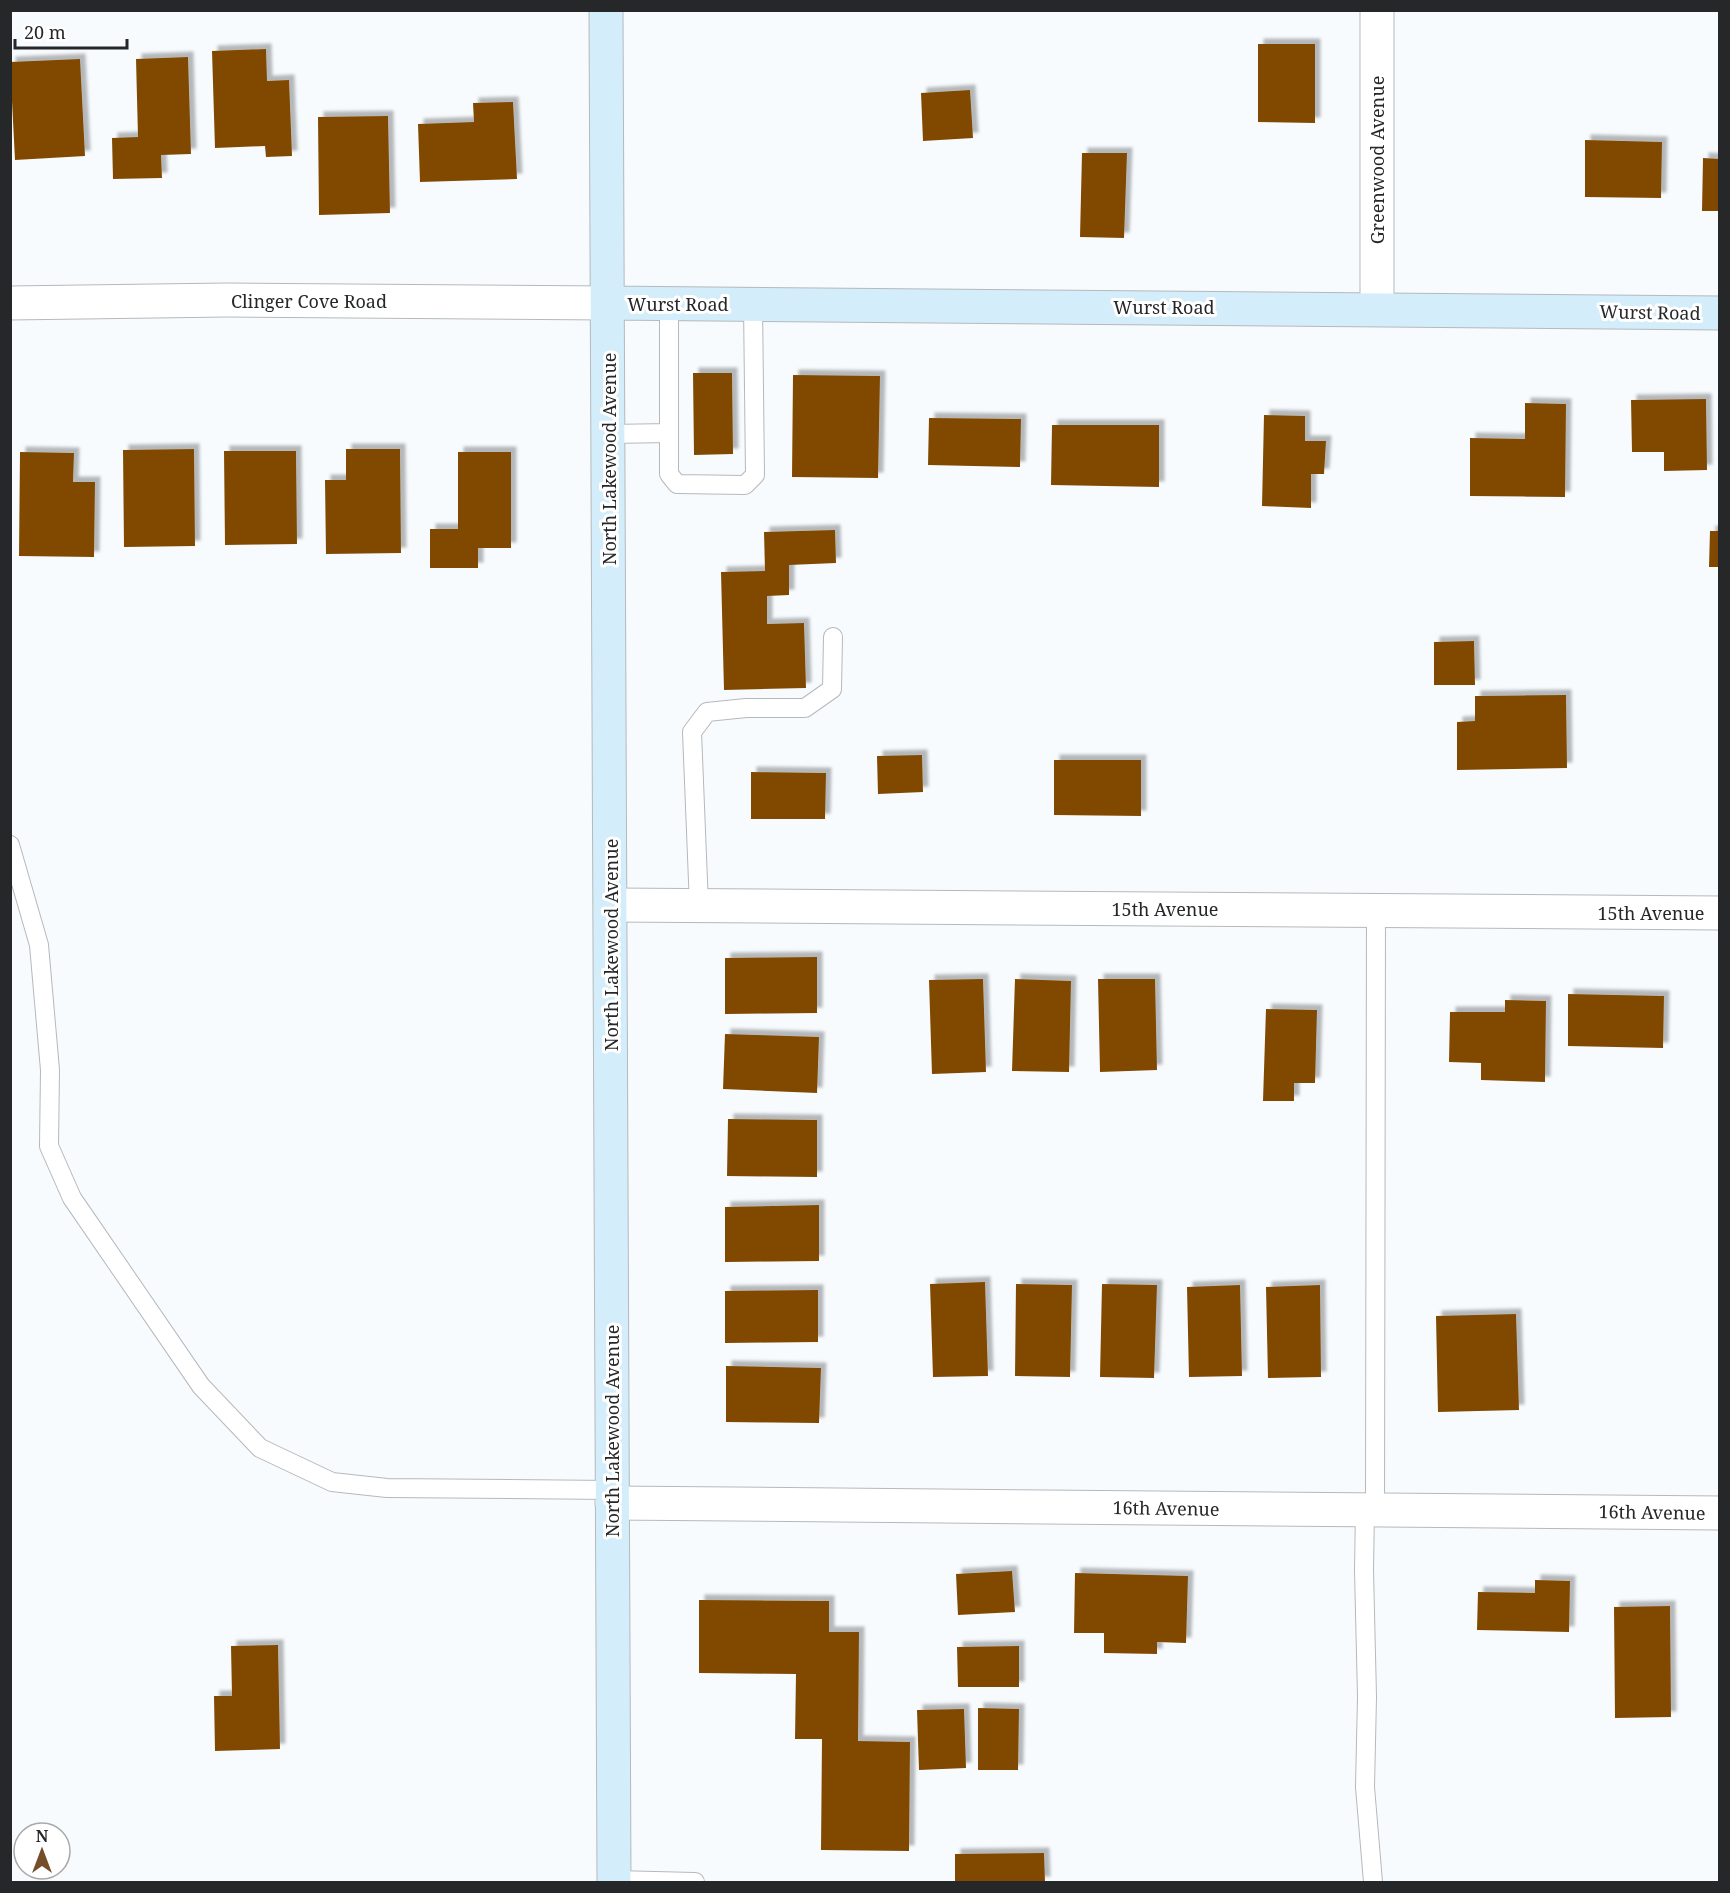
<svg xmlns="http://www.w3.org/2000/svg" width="1730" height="1893" viewBox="0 0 1730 1893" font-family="'Noto Serif',serif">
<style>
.building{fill:#814a06;filter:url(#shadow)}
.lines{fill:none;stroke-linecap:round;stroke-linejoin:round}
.lane-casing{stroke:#b5b9bc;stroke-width:20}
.street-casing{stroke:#b5b9bc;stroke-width:35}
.secondary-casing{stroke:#b5b9bc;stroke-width:35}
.lane{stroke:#fff;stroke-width:18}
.street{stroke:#fff;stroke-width:33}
.secondary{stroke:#d3edfa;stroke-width:33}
.labels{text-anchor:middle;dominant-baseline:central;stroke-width:6;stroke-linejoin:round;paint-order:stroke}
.street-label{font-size:18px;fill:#262728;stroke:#fff}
</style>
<defs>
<filter id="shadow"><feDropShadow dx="5.5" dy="-5.5" stdDeviation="1.5" flood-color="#0004"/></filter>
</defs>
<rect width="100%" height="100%" fill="#f7fbfe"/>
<path class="building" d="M1258,44H1315V123L1258,122Z
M266,49L267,81L289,80L292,156L266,157L265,146L215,148L212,51Z
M188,57L191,154L161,155L162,178L113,179L112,138L138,137L136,59Z
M80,59L85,156L15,160L10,62Z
M970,90L973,138L923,141L921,93Z
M513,102L517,179L420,182L418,124L474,122L473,103Z
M388,116L390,213L319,215L318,117Z
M1585,140L1662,142L1661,198L1585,197Z
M1082,153H1127L1124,238L1080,237Z
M1703,158L1720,159V211H1702Z
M693,373H732L733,454L694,455Z
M793,375L880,376L878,478L792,477Z
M1706,399L1707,470L1664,471V452H1632L1631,400Z
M1525,403L1566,404L1565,497L1470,496V438L1525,439Z
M1264,415L1305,416V441H1326L1324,474H1311V508L1262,506Z
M929,418L1021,419L1020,467L928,465Z
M1052,425H1159V487L1051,485Z
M194,449L195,546L124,547L123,450Z
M346,449H400L401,553L326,554L325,480H346Z
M224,451H296L297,544L225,545Z
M20,452L74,453L73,482H95L94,557L19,556Z
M458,452H511V548H478V568H430V529H458Z
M835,530L836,563L789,565V595L767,596V624L804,623L806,688L724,690L721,572L765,571L764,532Z
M1710,531H1720V567H1709Z
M1474,641L1475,685H1434V642Z
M1566,695L1567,768L1457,770V722L1475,721V696Z
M922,755L923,792L878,794L877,756Z
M1054,760H1141V816L1054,815Z
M751,772L826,773L825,819H751Z
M817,957V1013L725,1014V958Z
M983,979L986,1072L932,1074L929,980Z
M1015,979L1071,981L1069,1072L1012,1071Z
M1098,979H1155L1157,1070L1100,1072Z
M1568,994L1664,996L1663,1048L1568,1046Z
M1505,1000L1546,1001L1545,1082L1481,1080V1063L1449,1062L1450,1012H1505Z
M1266,1009L1317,1010L1315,1083H1294V1101H1263Z
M725,1034L819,1037L817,1093L723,1089Z
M728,1119L817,1120V1177L727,1176Z
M819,1205V1261L725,1262V1207Z
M985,1282L988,1376L933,1377L930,1284Z
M1016,1284L1072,1285L1070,1377L1015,1376Z
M1102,1284L1157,1285L1154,1378L1100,1377Z
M1240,1285L1242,1376L1189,1377L1187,1287Z
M1320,1285L1321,1377L1268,1378L1266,1287Z
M818,1290V1342L725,1343V1291Z
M1516,1314L1519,1410L1438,1412L1436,1316Z
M726,1366L821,1368L819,1423L726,1422Z
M1012,1571L1015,1612L958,1615L956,1574Z
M1075,1573L1188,1576L1186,1643L1157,1642V1654L1104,1653V1633H1074Z
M1535,1580L1570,1581L1569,1632L1477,1630L1478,1592L1535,1593Z
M699,1600L829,1601V1632H859L858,1741L910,1742L909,1851L821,1850L822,1739H795L796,1674L699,1673Z
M1670,1606L1671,1717L1615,1718L1614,1607Z
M278,1645L280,1749L215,1751L214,1696H232L231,1646Z
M1019,1646V1687H958L957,1647Z
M978,1708L1019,1709L1018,1770H978Z
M964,1709L966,1768L919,1770L917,1710Z
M1044,1853L1045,1882H955V1854Z"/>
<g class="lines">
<g class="lane-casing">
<path id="lane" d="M669,304V474L677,484L745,485L755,475L753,304
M609,434L669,433
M10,845L39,945L50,1070L49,1146L72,1198L201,1386L260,1448L332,1482L387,1488L612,1490
M699,906L692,732L707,712L746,708H805L832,689L833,637
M1365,1510L1364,1570L1367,1697L1365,1787L1373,1882
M1375,1510L1376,911
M614,1880L695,1882"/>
</g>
<g class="street-casing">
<path id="street" d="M10,303L227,300L608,303
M1377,309V10
M611,905L1720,913
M612,1503L1720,1513"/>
</g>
<g class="secondary-casing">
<path id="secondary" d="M606,10L614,1882
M608,303L1720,313"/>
</g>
<use href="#lane" class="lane"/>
<use href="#street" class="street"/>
<use href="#secondary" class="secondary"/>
</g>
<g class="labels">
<g class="street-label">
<text transform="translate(1377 160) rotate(-90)">Greenwood Avenue</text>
<text x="309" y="301">Clinger Cove Road</text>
<text x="678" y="304">Wurst Road</text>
<text x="1164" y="307">Wurst Road</text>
<text transform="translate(1650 312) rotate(1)">Wurst Road</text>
<text transform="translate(609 459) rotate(-90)">North Lakewood Avenue</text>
<text x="1165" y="909">15th Avenue</text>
<text x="1651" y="913">15th Avenue</text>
<text transform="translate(611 945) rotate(-90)">North Lakewood Avenue</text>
<text transform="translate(612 1431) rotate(-90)">North Lakewood Avenue</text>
<text transform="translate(1166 1508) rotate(1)">16th Avenue</text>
<text transform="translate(1652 1512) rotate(1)">16th Avenue</text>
</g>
</g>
<rect width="1730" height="1893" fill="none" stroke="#262728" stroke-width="24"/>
<g transform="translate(42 1851)"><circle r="28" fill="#ffffff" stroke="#a8a9a9" stroke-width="1.5"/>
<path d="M0-4.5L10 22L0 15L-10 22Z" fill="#744e2a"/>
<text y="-9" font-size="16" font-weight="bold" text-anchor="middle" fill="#262728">N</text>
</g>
<path d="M15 39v9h112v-9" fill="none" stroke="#262728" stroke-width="3"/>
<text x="24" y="39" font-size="18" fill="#262728" stroke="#ffffff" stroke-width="4.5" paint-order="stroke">20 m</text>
</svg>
